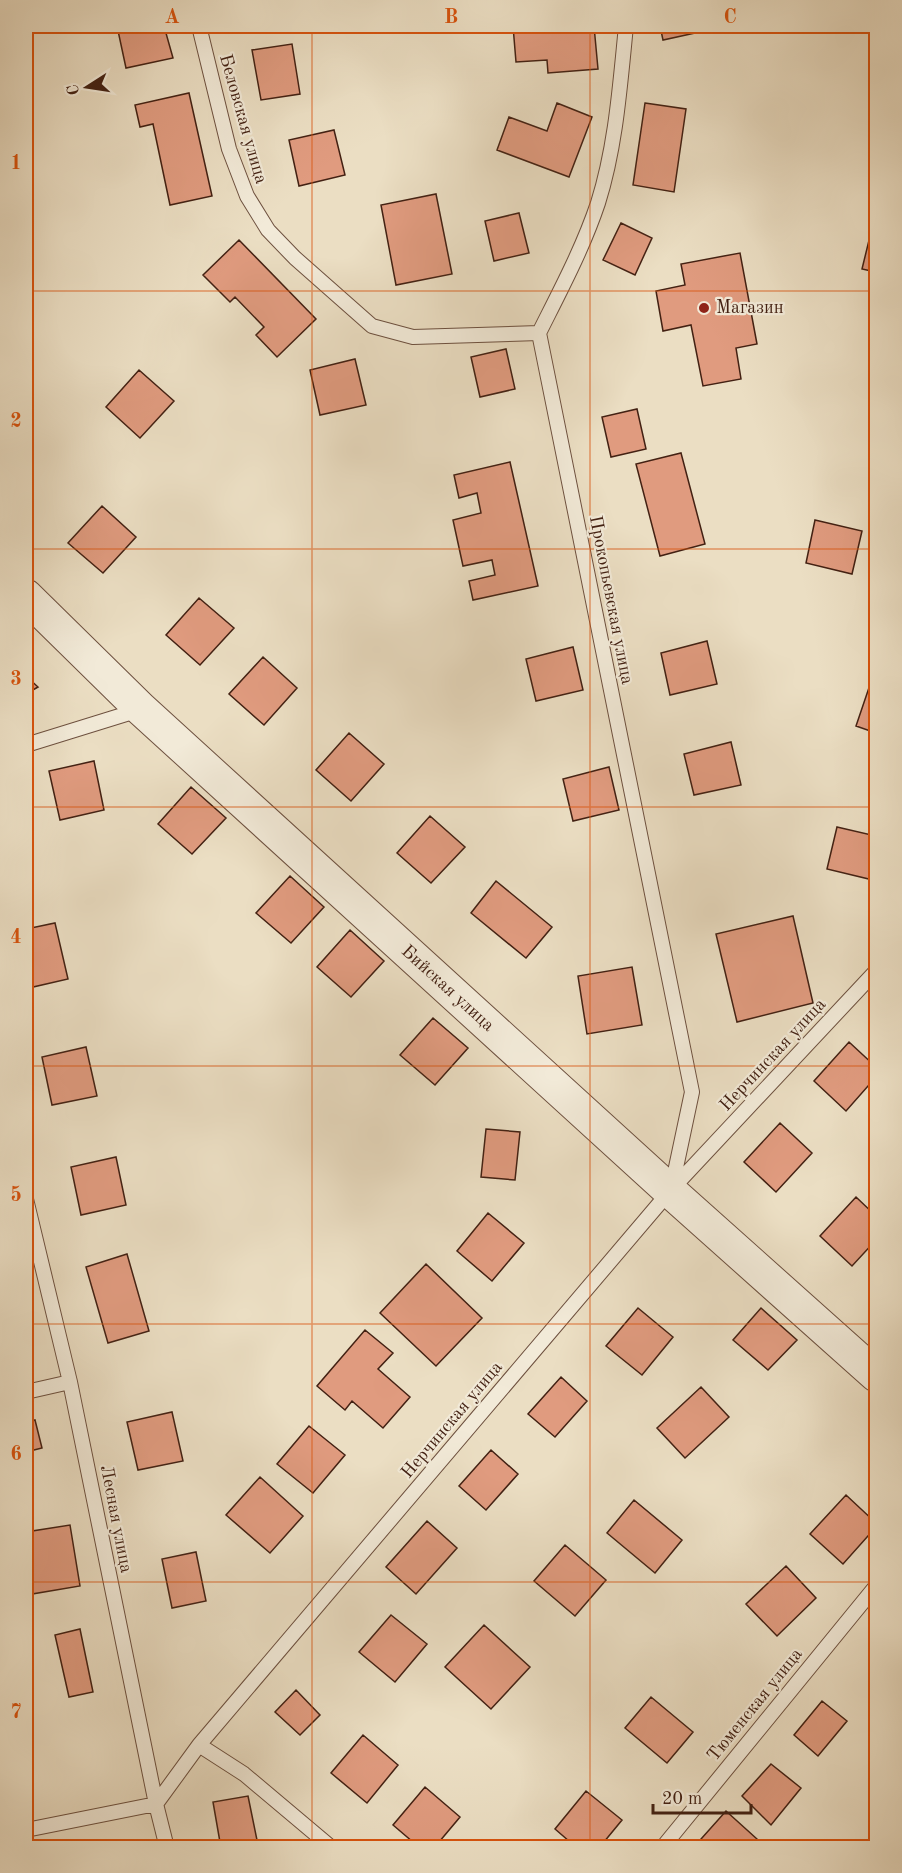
<svg xmlns="http://www.w3.org/2000/svg" width="902" height="1873" viewBox="0 0 902 1873" font-family="'Old Standard TT',serif">
<style>
.building{fill:#e09b7f;stroke:#432113;stroke-width:1.5}
.lines{fill:none;stroke-linecap:round;stroke-linejoin:round}
.service-casing{stroke:#6d503f;stroke-width:16}
.tertiary-casing{stroke:#6d503f;stroke-width:35}
.service{stroke:#f2ead8;stroke-width:14}
.tertiary{stroke:#f2ead8;stroke-width:33}
.grid{fill:none;stroke:#d8530d;stroke-width:1.5;stroke-opacity:0.55}
.poi-dot{fill:#8f2418;stroke:#f2ead8;stroke-width:2}
.labels{text-anchor:middle;dominant-baseline:central;stroke-width:4.5;stroke-linejoin:round;paint-order:stroke}
.street-label{font-size:18px;fill:#432113;stroke:#f2ead8}
.poi-label{font-size:18px;fill:#432113;stroke:#f2ead8;text-anchor:start}
.neatline{fill:none;stroke:#d8530d;stroke-width:2}
.grid-label{font-size:20px;text-anchor:middle;font-weight:bold;fill:#d8530d}
</style>
<rect width="100%" height="100%" fill="#ebdec3"/>
<filter id="stains"><feTurbulence type="fractalNoise" baseFrequency=".00333" numOctaves="4"/><feColorMatrix values="0 0 0 0 .2 0 0 0 0 .09 0 0 0 0 .02 0 0 0 .5 -.17"/></filter>
<radialGradient id="worn" r=".72"><stop offset=".6" stop-color="#630" stop-opacity="0"/><stop offset="1" stop-color="#630" stop-opacity=".3"/></radialGradient>
<path class="building" d="M117,26H164L173,58L126,68Z
M513,26H594L598,69L548,73L547,60L516,62Z
M660,26H708L709,30L663,40Z
M292,44L300,94L261,100L252,50Z
M189,93L212,196L170,205L153,124L140,127L135,105Z
M557,103L592,117L569,177L497,150L509,117L547,131Z
M645,103L686,109L674,192L633,185Z
M334,130L345,175L299,186L289,140Z
M436,194L452,274L396,285L381,205Z
M519,213L529,253L494,261L485,221Z
M621,223L652,238L635,275L603,260Z
M872,228L876,229V272L862,269Z
M239,240L316,319L277,357L256,335L264,327L235,297L230,302L203,275Z
M740,253L757,344L736,348L741,379L703,386L691,325L663,331L656,291L685,285L681,264Z
M506,349L515,389L480,397L471,357Z
M355,359L366,405L320,415L310,370Z
M139,370L174,401L140,438L106,407Z
M637,409L646,449L611,457L602,417Z
M681,453L705,544L660,556L636,464Z
M510,462L538,586L473,600L469,581L495,575L492,560L463,566L453,520L481,513L477,493L459,498L454,475Z
M102,506L136,537L103,573L68,543Z
M815,520L862,531L852,574L806,563Z
M199,598L234,628L200,665L166,635Z
M707,641L717,684L670,695L661,653Z
M573,647L583,690L536,701L526,659Z
M263,657L297,688L264,725L229,694Z
M876,667V733L856,726Z
M26,676L38,687L26,694Z
M349,733L384,764L351,801L316,770Z
M731,742L741,785L694,795L684,754Z
M94,761L104,810L60,820L49,771Z
M609,767L619,810L573,821L563,779Z
M191,787L226,818L192,854L158,824Z
M430,816L465,847L431,883L397,853Z
M837,827L876,836V865L873,880L827,869Z
M290,876L324,907L291,943L256,913Z
M496,881L552,927L526,958L471,913Z
M793,916L813,1003L737,1022L716,934Z
M55,923L68,979L33,987L26,953V929Z
M350,930L384,961L351,997L317,967Z
M632,967L642,1025L587,1034L578,976Z
M433,1018L468,1048L435,1085L400,1055Z
M849,1042L876,1067V1077L846,1111L814,1081Z
M86,1047L97,1096L52,1105L42,1057Z
M780,1123L812,1153L776,1192L744,1162Z
M486,1129L520,1132L515,1180L481,1177Z
M116,1157L126,1205L81,1215L71,1167Z
M856,1197L876,1216V1240L852,1266L820,1236Z
M488,1213L524,1243L492,1281L457,1251Z
M127,1254L149,1331L108,1343L86,1267Z
M426,1264L482,1318L436,1366L380,1313Z
M638,1308L673,1337L642,1375L606,1346Z
M761,1308L797,1340L768,1370L733,1340Z
M365,1330L393,1353L378,1369L410,1397L383,1428L352,1401L345,1410L317,1386Z
M561,1377L587,1401L555,1437L528,1414Z
M701,1387L729,1417L685,1458L657,1428Z
M172,1412L183,1461L138,1470L127,1422Z
M35,1420L42,1448L26,1452V1422Z
M309,1426L345,1455L313,1493L277,1464Z
M491,1450L518,1474L486,1510L459,1486Z
M260,1477L303,1516L270,1553L226,1515Z
M846,1495L876,1523V1527L843,1564L810,1534Z
M634,1500L682,1540L655,1573L607,1533Z
M427,1521L457,1548L416,1594L386,1567Z
M70,1525L80,1586L26,1595V1532Z
M565,1545L606,1580L575,1616L534,1581Z
M196,1552L206,1601L172,1608L162,1559Z
M786,1566L816,1598L777,1636L746,1604Z
M391,1615L427,1644L395,1682L359,1652Z
M484,1625L530,1667L491,1709L445,1667Z
M80,1629L93,1692L69,1697L55,1635Z
M296,1690L320,1715L300,1735L275,1712Z
M651,1697L693,1732L667,1763L625,1728Z
M822,1701L847,1721L818,1756L794,1735Z
M363,1735L398,1765L367,1803L331,1773Z
M771,1764L801,1788L771,1825L742,1796Z
M425,1787L460,1817L434,1848H420L393,1825Z
M586,1791L622,1820L599,1848H577L555,1829Z
M248,1796L258,1845L243,1848H221L213,1802Z
M726,1811L757,1839L750,1848H693Z"/>
<g class="lines">
<g class="service-casing">
<path id="service" d="M199,26L229,149L247,196L268,230L295,258L372,326L413,337L539,333
M626,26C620,85 616,146 598,203C583,248 560,291 539,333L692,1092L671,1191
M26,745L139,710
M26,1199L70,1382L156,1804L167,1848
M26,1392L70,1382
M199,1745L244,1774L332,1848
M26,1830L156,1804L199,1745L670,1191L876,971
M662,1848L876,1586"/>
</g>
<g class="tertiary-casing">
<g id="tertiary">
<path id="s1" d="M26,596L141,709L670,1191L876,1375"/>
</g>
</g>
<use href="#service" class="service"/>
<use href="#tertiary" class="tertiary"/>
</g>
<path class="grid" d="M312,26V1848M590,26V1848M26,291H876M26,549H876M26,807H876M26,1066H876M26,1324H876M26,1582H876"/>
<circle class="poi-dot" cx="704" cy="308" r="6"/>
<g class="labels">
<g class="street-label">
<text transform="translate(243 119) rotate(74)">Беловская улица</text>
<text transform="translate(611 600) rotate(79)">Прокопьевская улица</text>
<text stroke="none"><textPath href="#s1" startOffset="576">Бийская улица</textPath></text>
<text transform="translate(773 1055) rotate(-47)">Нерчинская улица</text>
<text transform="translate(452 1420) rotate(-50)">Нерчинская улица</text>
<text transform="translate(116 1519) rotate(79)">Лесная улица</text>
<text transform="translate(755 1705) rotate(-51)">Тюменская улица</text>
</g>
<g class="poi-label">
<text x="716" y="308">Магазин</text>
</g>
</g>
<rect width="902" height="1873" fill="none" stroke="#ebdec3" stroke-width="66"/>
<g transform="translate(87 87) rotate(258)" stroke="#f2ead8" stroke-width="4.5" paint-order="stroke">
<path d="M0-4.5L10 22L0 15L-10 22Z" fill="#432113"/>
<text y="-9" font-size="16" font-weight="bold" text-anchor="middle" fill="#432113">С</text>
</g>
<path d="M653 1804v9h98v-9" fill="none" stroke="#432113" stroke-width="3"/>
<text x="662" y="1804" font-size="18" fill="#432113" stroke="#f2ead8" stroke-width="4.5" paint-order="stroke">20 m</text>
<rect x="33" y="33" width="836" height="1807" class="neatline"/>
<g class="grid-label">
<text x="172" y="23">A</text>
<text x="451" y="23">B</text>
<text x="730" y="23">C</text>
<text x="16" y="169">1</text>
<text x="16" y="427">2</text>
<text x="16" y="685">3</text>
<text x="16" y="943">4</text>
<text x="16" y="1201">5</text>
<text x="16" y="1460">6</text>
<text x="16" y="1718">7</text>
</g>
<rect width="100%" height="100%" filter="url(#stains)"/>
<rect width="100%" height="100%" fill="url(#worn)"/>
</svg>
